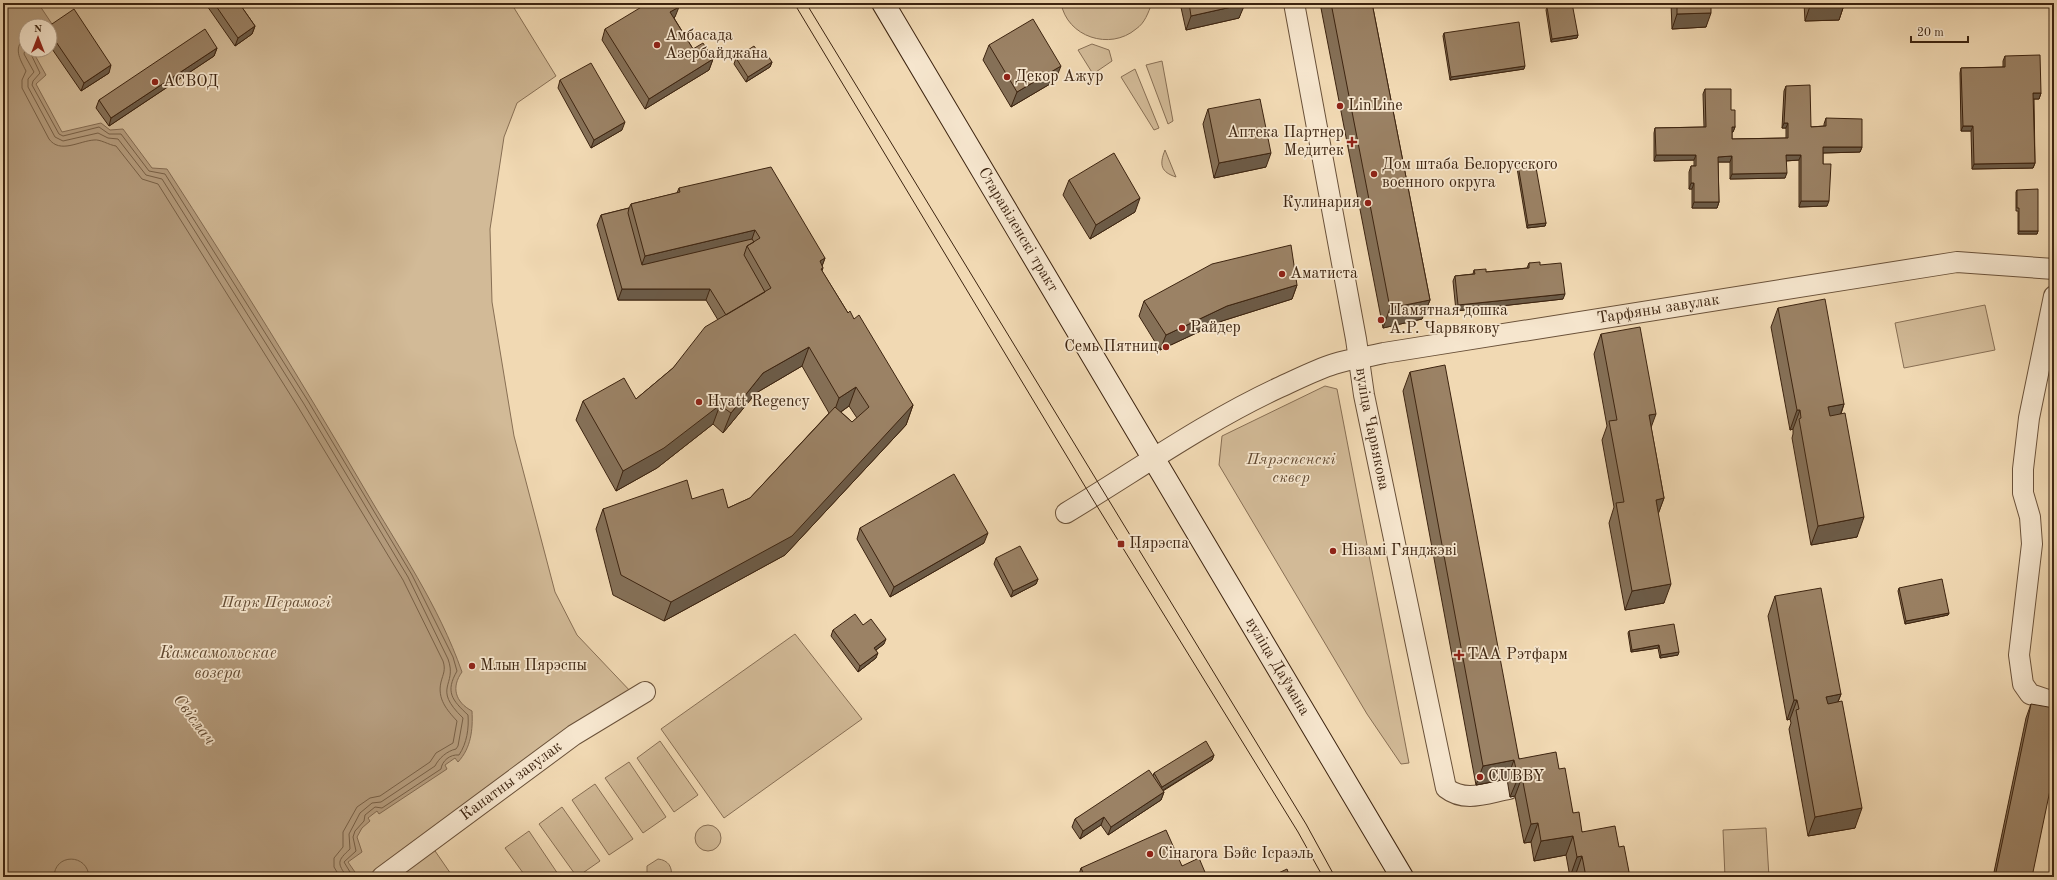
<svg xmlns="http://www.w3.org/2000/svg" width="2057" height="880" viewBox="0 0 2057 880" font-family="'Old Standard TT',serif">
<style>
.green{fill:#d2ba97;stroke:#886f54;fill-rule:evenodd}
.water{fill:#b49b7c;stroke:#846b51}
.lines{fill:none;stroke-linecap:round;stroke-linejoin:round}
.shore{stroke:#786046;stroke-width:1}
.street-casing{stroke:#6a5139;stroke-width:22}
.secondary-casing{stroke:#3d2410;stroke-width:24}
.street{stroke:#f6e6ce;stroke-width:20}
.secondary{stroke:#f6e6ce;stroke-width:22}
.tram{stroke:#3d2410;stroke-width:1}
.wall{fill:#857057;stroke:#3d2410;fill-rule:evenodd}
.shaded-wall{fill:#6c5b47;stroke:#3d2410}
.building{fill:#9b8265;stroke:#3d2410}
.poi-dot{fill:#8f2418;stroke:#f6e6ce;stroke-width:1.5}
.labels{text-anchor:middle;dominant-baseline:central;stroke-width:3.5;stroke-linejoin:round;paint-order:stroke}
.poi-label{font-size:16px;fill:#3d2410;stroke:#f6e6ce;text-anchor:start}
.street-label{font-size:16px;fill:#3d2410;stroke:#f6e6ce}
.park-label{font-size:16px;font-style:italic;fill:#624a32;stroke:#f6e6ce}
.water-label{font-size:17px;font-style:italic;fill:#614830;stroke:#f6e6ce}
</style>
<rect width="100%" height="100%" fill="#f1d9b3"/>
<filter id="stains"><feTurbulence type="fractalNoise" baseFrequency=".005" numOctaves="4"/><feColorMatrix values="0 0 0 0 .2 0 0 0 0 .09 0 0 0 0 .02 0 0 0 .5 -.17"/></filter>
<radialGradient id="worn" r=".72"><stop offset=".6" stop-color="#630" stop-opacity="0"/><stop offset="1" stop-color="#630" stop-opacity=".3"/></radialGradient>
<path class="green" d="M3,3H511L556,76L517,103L504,137L490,229L492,302L514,436L555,592L577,635L633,694L380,877H3ZM26,26H50V50H26Z
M1061,3H1152C1148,13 1145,23 1136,29C1110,51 1067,37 1061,3Z
M1092,44L1109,50L1112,61L1093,74L1078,50Z
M1162,61L1173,121L1168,124L1146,65Z
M1135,69L1159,128L1154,130L1121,77Z
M1165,150L1176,177C1161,172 1159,165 1165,150Z
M1985,305L1995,350L1904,368L1895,323Z
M1325,386L1337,389L1409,763L1401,764L1367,714L1219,465L1222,436Z
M795,634L862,719L724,818L661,729Z
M660,741L698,795L674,812L637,758Z
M629,762L666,817L643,833L605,778Z
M595,784L633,839L609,855L572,800Z
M562,807L600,861L577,877L539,824Z
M695 838a13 13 0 1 1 26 0a13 13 0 1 1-26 0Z
M1766,828L1769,877H1725L1723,830Z
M529,831L560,877H526L505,848Z
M433,848L453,877H394Z
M658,859C668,860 673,867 671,877H647V866Z"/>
<path class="water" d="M3,3H38L52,24L49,26H26V50H32L46,75L36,84L62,132L101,123L110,130L123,129L152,168L167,169C235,274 301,380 364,488C399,548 439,606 462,672C451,687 455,702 472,711C473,730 471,748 458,762L455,758L445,765L447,769L379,814L377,811L368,818L370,821L362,828L357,837L362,852L348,862L357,875L355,877H75L72,873L67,877H5L3,875Z"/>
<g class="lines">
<path class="shore" d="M26,37C12,47 20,59 26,71L22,80V88L49,139C60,154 79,141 94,140C100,139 109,145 116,146L142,179L158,184L298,407L403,580L443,661C446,670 443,674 441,682C437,699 447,710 457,721L453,743L436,753L430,762L380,796L370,798L357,807L343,832V847L334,858V867L340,877
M26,45L24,54L34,72L28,79V87L55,137L63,141L98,133L108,138L118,139L146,175L162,179L304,404L408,577L448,659C458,686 431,687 463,718L458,746L456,749C447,751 439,758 435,766L381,802L372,803L360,813L349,834L350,849C337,861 337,863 347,877
M29,50L40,73L33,81L32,85L59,134L63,136L99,127L109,134H121L149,171L165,174L308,401L412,575L453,657L457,671C445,692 452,700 468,715C469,728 467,743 459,755C450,754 442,761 441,769L382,808L375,807L365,815L364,821L355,831L353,837L356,851L344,862L353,877
M54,877C54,853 88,853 89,877"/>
<g class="street-casing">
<g id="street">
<path id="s1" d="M1294,3L1356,339L1364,395L1446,788C1465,803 1487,793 1509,789"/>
<path d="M2054,296L2029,418L2023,469V493L2030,517L2032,544L2019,655L2023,684L2030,694L2054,702"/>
<path id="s2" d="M1066,513C1136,471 1203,423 1278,388C1296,380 1315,370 1334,364C1350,359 1367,357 1384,353L1957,262L2054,269"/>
<path id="s3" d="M382,877L574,735L645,692"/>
</g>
</g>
<g class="secondary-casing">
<g id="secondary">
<path id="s4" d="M883,3L1402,877"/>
</g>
</g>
<use href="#street" class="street"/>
<use href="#secondary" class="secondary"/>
<path class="tram" d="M794,3L1092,498L1298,832L1323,877
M806,3L1306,824L1335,877"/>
</g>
<path class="wall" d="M205,3H239L255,26L252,34L235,46Z
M1180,3H1244L1239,18L1186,30Z
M1320,3H1372L1430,300L1422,319L1383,328Z
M1671,3H1711L1706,27L1672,29Z
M1804,3H1844V5L1839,20L1805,21Z
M1547,7L1578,35L1577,38L1551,42L1546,10Z
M675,17L674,18L693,49L713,59L709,70L645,109L602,40L605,29Z
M50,26L109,73L81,91L50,46Z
M1444,33L1524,69L1450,80L1443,36Z
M989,45L1055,81L1011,107L983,60Z
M217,48L214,56L109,126L96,108L99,100Z
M761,56L772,62L770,67L746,82L734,64L736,58Z
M2005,56L2041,93L2039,99H2034L2035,163L2033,168L1972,169L1971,131H1961L1960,73L1961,68L2003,67V61Z
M560,80L622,130L591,148L558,88Z
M1786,86L1811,127L1824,126V124L1826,118L1862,147L1860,152L1823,153V164L1827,206L1799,207V160L1786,161L1785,178L1730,179V162H1718L1719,202L1717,208H1692V189H1689V172L1691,166H1694V160L1654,161V133L1655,128L1704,127L1703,94L1705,89L1731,110L1735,127L1733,132H1732V139L1786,138V128H1782L1784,91Z
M1208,109L1266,167L1214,178L1203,124Z
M1518,165L1546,223L1545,226L1527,228L1517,168Z
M1069,180L1135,212L1090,239L1063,195Z
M679,188L825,258L822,266L823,268L822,271L848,313L854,319L913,405L906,425L785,555L664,621L613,595L596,529L603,509L692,499L728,508L750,498L829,413L802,366L756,393L723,433L713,424L657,468L616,491L576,420L583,401L636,399L673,368L718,320L706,300H618L597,225L601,215L629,208L631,204L677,193ZM849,406L857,418L852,422L841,412Z
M2017,190L2038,231L2037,234H2018V211H2016V192Z
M1529,263L1540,265L1563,299L1456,311L1453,281L1455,276L1473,274L1474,270L1486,272L1527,268Z
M1297,285L1292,299L1222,321L1160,350L1139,316L1144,301Z
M1778,308L1844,404L1841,414L1857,537L1811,545L1792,438L1793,434V429L1790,430L1771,327Z
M1601,334L1651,427L1664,498L1658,514L1664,603L1625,610L1609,523L1614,507L1602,440L1607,426L1594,354Z
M1410,372L1519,759L1559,769L1573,813L1582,832L1619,847L1630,877H1576L1575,876L1570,877L1566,855L1534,861L1531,842L1524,843L1515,796L1510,797L1507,779L1476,785L1403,391Z
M860,528L984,543L890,597L857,539Z
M996,558L1038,579L1036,584L1011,597L994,564Z
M1899,588L1949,613L1948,615L1905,624L1898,591Z
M1775,596L1841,694L1838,702L1855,828L1808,836L1789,729L1791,723L1790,719L1787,720L1768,616Z
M863,625L884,644L876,650V658L858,672L831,636L833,630Z
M1629,631L1678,655L1660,658L1658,648L1631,652L1628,633Z
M2054,664V676L2052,675Z
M2031,704L2032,877H1993L2026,718Z
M1214,755L1212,760L1163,791L1164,792L1161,800L1108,835L1101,825L1080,839L1072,827L1075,819L1153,776L1154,773Z
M1182,866L1207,877H1078L1081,868Z"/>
<path class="shaded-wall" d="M1245,4L1239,18L1186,30L1191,16Z
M1844,5L1839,20L1805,21L1810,6Z
M679,7L675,17L666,23L670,12Z
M1711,13L1706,27L1672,29L1677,14Z
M255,26L252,34L235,46L238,38Z
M1578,35L1577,38L1551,42L1552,39Z
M217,48L214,56L109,126L111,118Z
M713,59L709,70L645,109L649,99Z
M772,62L770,67L746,82L748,77Z
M111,65L109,73L81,91L84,83Z
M1061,66L1055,81L1011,107L1017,92Z
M1525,66L1524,69L1450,80L1451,77Z
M2033,93H2041L2039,99H2031Z
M625,122L622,130L591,148L594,140Z
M1784,123H1788L1786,128H1782Z
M1963,126H1973L1971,131H1961Z
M1732,127H1735L1733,132H1730Z
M1823,147H1862L1860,152L1821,153Z
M1271,153L1266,167L1214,178L1219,163Z
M1656,155H1696L1694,160L1654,161Z
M1786,155H1801L1799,160L1784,161Z
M1732,156L1730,162H1716L1718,157Z
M2035,163L2033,168L1972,169L1974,164Z
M1787,173L1785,178L1730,179L1732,174Z
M1691,183H1694L1692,189H1689Z
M1140,198L1135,212L1090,239L1096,225Z
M1801,201H1829L1827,206L1799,207Z
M1694,202H1719L1717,208H1692Z
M1546,223L1545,226L1527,228L1528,225Z
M755,230L749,248L747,246L638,275L645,256Z
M2019,231H2038L2037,234H2018Z
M825,258L818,277L820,261Z
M1297,285L1292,299L1222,321L1160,350L1166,335L1227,306Z
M622,289H710L706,300H618Z
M1565,294L1563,299L1456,311L1458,305Z
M1430,300L1422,319L1383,328L1390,308Z
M809,347L802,366L756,393L723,433L731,413L763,373Z
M856,387L849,406L832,418L839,398Z
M1844,404L1837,424L1821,427L1828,407Z
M720,405L713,424L657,468L616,491L623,471Z
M913,405L906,425L785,555L664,621L671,602Z
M1797,410H1800L1793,429L1790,430Z
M1656,414L1649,433V415Z
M2051,479L2054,480V483L2050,482Z
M1664,498L1657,517L1656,500Z
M1864,517L1857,537L1811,545L1818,526Z
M988,533L984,543L890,597L894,587Z
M1038,579L1036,584L1011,597L1013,591Z
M1671,584L1664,603L1625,610L1632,591Z
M1949,613L1948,615L1905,624L1906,621Z
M886,639L884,644L872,653L874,648Z
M1659,645L1658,648L1631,652L1632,650Z
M1679,652L1678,655L1660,658L1661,655Z
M878,653L876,658L858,672L860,666Z
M1841,694L1833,714L1819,716L1826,697Z
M1794,700H1797L1790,719L1787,720Z
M1214,755L1212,760L1160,792L1162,787Z
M1514,760L1507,779L1476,785L1483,766Z
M1522,777L1515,796L1510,797L1518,778Z
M1164,792L1161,800L1108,835L1111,827Z
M1862,808L1855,828L1808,836L1815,817Z
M1104,817L1101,825L1080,839L1083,831Z
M1538,823L1531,842L1524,843L1531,824Z
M1573,836L1566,855L1534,861L1541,841Z
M1582,856L1575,876L1570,877L1577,857Z"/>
<path class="building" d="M214,3H239L255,26L238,38Z
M648,3H676L679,7L670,12L693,49L703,43L713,59L649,99L605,29Z
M1189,3H1244L1245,4L1191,16Z
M1331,3H1372L1430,300L1390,308Z
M1572,3L1578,35L1552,39L1547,7Z
M1677,3H1711V13L1677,14Z
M1810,3H1844V5L1810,6Z
M74,9L111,65L84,83L50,33V26H49Z
M1033,19L1061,66L1017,92L989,45Z
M1519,22L1525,66L1451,77L1444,33Z
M205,29L217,48L111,118L99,100Z
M754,46L761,56L766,53L772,62L748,77L736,58Z
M2040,55L2041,93H2033L2035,163L1974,164L1973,126H1963L1961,68L2005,67V56Z
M591,63L625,122L594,140L560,80Z
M1810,85L1811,127L1826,126V118L1862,119V147H1823V164H1831L1829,201H1801V155H1786L1787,173L1732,174V156L1718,157L1719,202H1694V183H1691V166H1696V155H1656L1655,128L1706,127L1705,89H1731V110H1735V127H1732V139L1788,138V123H1784L1786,86Z
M1260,99L1271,153L1219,163L1208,109Z
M1114,153L1140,198L1096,225L1069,180Z
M1535,162L1546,223L1528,225L1518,165Z
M771,167L825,258L820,261L823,268L821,269L848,313L850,311L854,319L859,315L913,405L792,536L671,602L621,575L603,509L687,480L692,499L723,489L728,508L750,498L835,407L852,422L869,407L856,387L839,398L809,347L763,373L731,413L720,405L664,448L623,471L583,401L624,378L636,399L673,368L705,327L771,288L747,246L760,238L755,230L645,256L631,204L680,192L679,188Z
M2038,189V231H2019V208H2017V190Z
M629,208L628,213L642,265L752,239L754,242L747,246L744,255L765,292L726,315L710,289H622L601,215Z
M1291,245L1297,285L1227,306L1166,335L1144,301L1212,264Z
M1540,262V265L1561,263L1565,294L1458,305L1455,276L1475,274L1474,270L1486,269V272L1529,268V263Z
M1825,299L1844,404L1828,407L1830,416L1845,413L1864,517L1818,526L1799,419L1801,418L1800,410H1797L1778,308Z
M1640,327L1656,414L1649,415L1664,498L1656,500L1671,584L1632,591L1616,503L1624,502L1609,421L1617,420L1601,334Z
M1445,365L1519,759L1556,752L1559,769L1565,768L1573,813L1579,812L1582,832L1615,826L1619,847L1624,846L1630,877H1586L1582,856L1577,857L1573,836L1541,841L1538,823L1531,824L1522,777L1518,778L1514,760L1483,766L1410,372Z
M2054,466V480L2051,479Z
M954,474L988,533L894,587L860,528Z
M1020,546L1038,579L1013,591L996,558Z
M1942,579L1949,613L1906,621L1899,588Z
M1821,588L1841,694L1826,697L1828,704L1842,701L1862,808L1815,817L1796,710L1799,709L1797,700H1794L1775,596Z
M855,614L863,625L871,619L886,639L874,648L878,653L860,666L833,630Z
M1674,624L1679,652L1661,655L1659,645L1632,650L1629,631Z
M2031,704L2054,708V771L2032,877H1995Z
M1206,741L1214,755L1162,787L1154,773Z
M1149,770L1164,792L1111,827L1104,817L1083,831L1075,819Z
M1166,830L1182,866L1199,858L1207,877H1085L1081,868Z
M1287,869L1290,877H1270Z"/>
<g class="poi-dot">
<circle cx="657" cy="45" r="4"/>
<circle cx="1007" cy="77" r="4"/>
<circle cx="155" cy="82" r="4"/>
<circle cx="1340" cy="106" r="4"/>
<path d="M1350 136h4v4h4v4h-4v4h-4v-4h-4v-4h4z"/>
<circle cx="1374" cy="174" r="4"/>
<circle cx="1368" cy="203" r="4"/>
<circle cx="1282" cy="274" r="4"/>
<circle cx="1381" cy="320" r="4"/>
<circle cx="1182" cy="328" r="4"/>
<circle cx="1166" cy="347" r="4"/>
<circle cx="699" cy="402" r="4"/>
<rect x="1117" y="540" width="8" height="8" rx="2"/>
<circle cx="1333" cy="551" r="4"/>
<path d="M1457 649h4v4h4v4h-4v4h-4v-4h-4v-4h4z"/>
<circle cx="472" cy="666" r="4"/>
<circle cx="1480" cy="777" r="4"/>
<circle cx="1150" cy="854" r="4"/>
</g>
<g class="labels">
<g class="poi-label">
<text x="665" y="36">Амбасада<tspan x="665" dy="18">Азербайджана</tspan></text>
<text x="1015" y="77">Декор Ажур</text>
<text x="163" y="82">АСВОД</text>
<text x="1348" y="106">LinLine</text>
<text x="1344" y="133" text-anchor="end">Аптека Партнер<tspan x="1344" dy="18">Медитек</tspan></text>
<text x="1382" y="165">Дом штаба Белорусского<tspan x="1382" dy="18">военного округа</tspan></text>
<text x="1360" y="203" text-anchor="end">Кулинария</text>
<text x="1290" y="274">Аматиста</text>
<text x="1389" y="311">Памятная дошка<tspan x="1389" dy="18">А.Р. Чарвякову</tspan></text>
<text x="1190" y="328">Райдер</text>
<text x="1158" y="347" text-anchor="end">Семь Пятниц</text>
<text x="707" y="402">Hyatt Regency</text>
<text x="1129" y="544">Пярэспа</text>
<text x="1341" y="551">Нізамі Гянджэві</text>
<text x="1467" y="655">ТАА Рэтфарм</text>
<text x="480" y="666">Млын Пярэспы</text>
<text x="1488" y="777">CUBBY</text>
<text x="1158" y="854">Сінагога Бэйс Ісраэль</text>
</g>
<g class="street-label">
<text stroke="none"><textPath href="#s4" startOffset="264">Старавіленскі тракт</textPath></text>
<text stroke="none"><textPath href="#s2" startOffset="636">Тарфяны завулак</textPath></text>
<text stroke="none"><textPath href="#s1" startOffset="433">вуліца Чарвякова</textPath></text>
<text stroke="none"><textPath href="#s4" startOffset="772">вуліца Даўмана</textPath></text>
<text stroke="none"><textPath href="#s3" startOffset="161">Канатны завулак</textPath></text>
</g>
<g class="park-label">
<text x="1291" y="460">Пярэспенскі<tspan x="1291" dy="18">сквер</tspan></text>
<text x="276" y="603">Парк Перамогі</text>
</g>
<g class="water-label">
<text x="218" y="653">Камсамольскае<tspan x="218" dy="20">возера</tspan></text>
<text transform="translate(194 720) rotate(53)">Свіслач</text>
</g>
</g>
<rect width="2057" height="880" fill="none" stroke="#f1d9b3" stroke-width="16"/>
<rect x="4" y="4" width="2049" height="872" fill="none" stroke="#3d2410" stroke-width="2"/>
<rect x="8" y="8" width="2041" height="864" fill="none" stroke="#3d2410"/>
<g transform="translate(38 38)"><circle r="19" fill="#f6e6ce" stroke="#ac9882"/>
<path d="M0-3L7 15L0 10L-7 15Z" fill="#8f2418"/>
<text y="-6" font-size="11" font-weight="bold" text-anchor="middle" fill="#3d2410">N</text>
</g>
<path d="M1911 36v6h57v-6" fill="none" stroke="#3d2410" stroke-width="2"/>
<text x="1917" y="36" font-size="12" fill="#3d2410" stroke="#f6e6ce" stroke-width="3" paint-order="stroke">20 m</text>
<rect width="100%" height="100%" filter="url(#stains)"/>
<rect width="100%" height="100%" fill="url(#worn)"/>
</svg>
